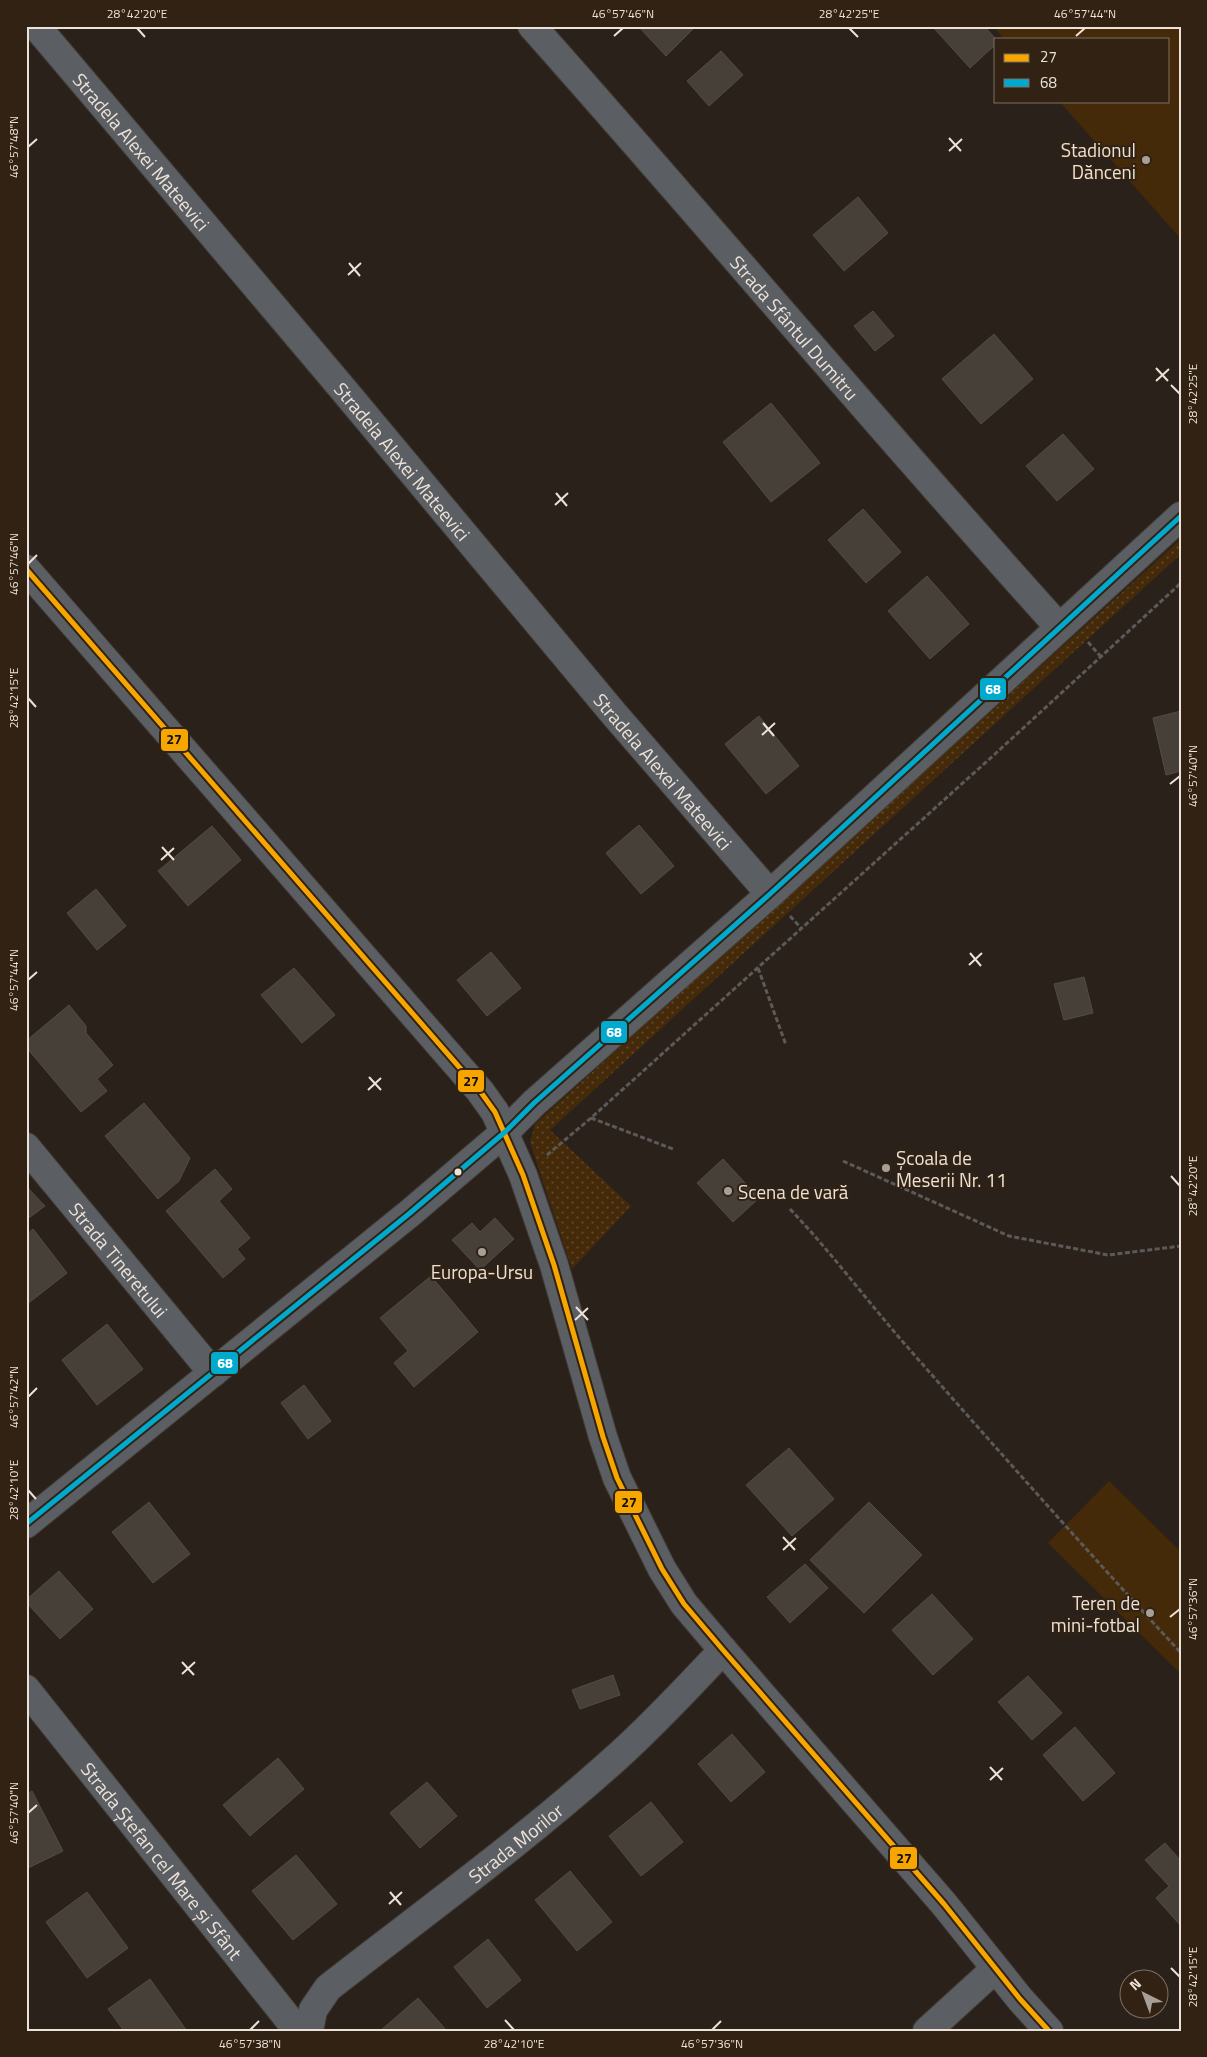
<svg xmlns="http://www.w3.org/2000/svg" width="1207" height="2057" viewBox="0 0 1207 2057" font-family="'Titillium Web',sans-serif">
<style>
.grass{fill:url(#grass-dots)}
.pitch{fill:#452a0a}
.building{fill:#474039;stroke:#534c45}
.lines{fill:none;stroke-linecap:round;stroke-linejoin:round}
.street-casing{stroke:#433d36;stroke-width:30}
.path{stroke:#5c5959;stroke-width:3;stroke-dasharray:5 2.5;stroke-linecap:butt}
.street{stroke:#5b5e62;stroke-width:28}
.bus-1-casing{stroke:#312213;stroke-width:9}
.bus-2-casing{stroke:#312213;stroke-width:9}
.bus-1{stroke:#f7a600;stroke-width:5}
.bus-2{stroke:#00a9ce;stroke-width:5}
.ticks{fill:none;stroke:#ece2d8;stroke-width:2}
.poi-dot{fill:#a89f96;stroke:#312213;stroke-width:2}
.bus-dot{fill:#ece2d8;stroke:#312213;stroke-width:2}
.labels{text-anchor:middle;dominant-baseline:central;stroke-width:4;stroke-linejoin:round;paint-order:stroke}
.poi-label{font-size:19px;fill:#ece2d8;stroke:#312213;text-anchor:end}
.street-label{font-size:19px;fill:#ece2d8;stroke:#312213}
.line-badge{stroke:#312213;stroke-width:2}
.badge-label{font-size:14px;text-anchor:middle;font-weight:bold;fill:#fff}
.pale-badge-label{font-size:14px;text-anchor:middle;font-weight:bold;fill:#111}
.neatline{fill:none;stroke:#ece2d8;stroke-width:2}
.ticks-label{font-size:12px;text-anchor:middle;fill:#ece2d8}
</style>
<defs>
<pattern id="grass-dots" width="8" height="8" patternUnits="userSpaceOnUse" patternTransform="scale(1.25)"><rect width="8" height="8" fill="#452a0a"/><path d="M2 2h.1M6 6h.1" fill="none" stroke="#60492d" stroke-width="1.8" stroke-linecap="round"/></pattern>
</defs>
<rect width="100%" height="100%" fill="#2a221a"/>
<path class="grass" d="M1181,539V554L550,1130L631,1206L572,1269L530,1142L535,1124Z"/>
<path class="pitch" d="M993,26H1181V239L1059,101H1168V39H1004Z
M1109,1481L1181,1552V1674L1048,1543Z"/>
<path class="building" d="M638,26H696L666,56Z
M932,26H984L996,39V44L970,68Z
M721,51L743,75L709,106L687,81Z
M858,197L888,233L844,271L813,235Z
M873,311L894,336L875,351L854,326Z
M994,334L1033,379L981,424L942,379Z
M771,403L820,463L771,502L723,442Z
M1063,434L1094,469L1057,501L1026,466Z
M863,509L901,552L866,583L828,540Z
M927,576L969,624L930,659L888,611Z
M1181,711V771L1166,775L1153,718Z
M759,716L799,766L766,794L725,744Z
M639,825L674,866L641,894L606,853Z
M212,826L241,860L188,906L158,871Z
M96,889L126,926L97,950L67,913Z
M491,952L521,988L487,1016L457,980Z
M294,968L335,1015L302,1043L261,995Z
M1084,977L1093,1013L1064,1020L1054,984Z
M69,1005L86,1026V1033L113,1065L97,1079L107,1091L81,1112L26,1047V1041Z
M144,1103L190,1158L179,1181L158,1199L105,1136Z
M723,1159L759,1198L733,1222L697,1183Z
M215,1169L232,1189L219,1201L250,1238L237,1249L245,1259L223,1278L166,1211Z
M26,1186L45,1206L26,1220Z
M495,1218L514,1239L480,1270L452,1240L472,1223L480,1232Z
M33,1229L67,1273L26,1305V1235Z
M431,1276L478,1332L414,1387L394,1363L408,1351L380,1318Z
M107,1324L143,1369L97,1405L62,1360Z
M304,1385L331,1421L308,1439L281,1403Z
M789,1448L834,1499L792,1536L746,1485Z
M149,1502L190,1554L153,1583L112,1532Z
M869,1502L922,1555L864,1613L810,1560Z
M805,1564L828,1588L790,1623L767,1597Z
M59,1571L93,1609L60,1639L26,1602V1600Z
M932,1594L973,1639L933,1675L892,1630Z
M613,1675L620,1695L580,1709L572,1690Z
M1028,1676L1062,1713L1032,1740L998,1702Z
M1075,1727L1115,1773L1083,1801L1043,1755Z
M732,1734L765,1772L731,1802L698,1764Z
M278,1758L304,1789L250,1836L223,1805Z
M427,1782L457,1816L420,1848L390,1813Z
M32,1791L63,1851L26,1869V1795Z
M651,1802L683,1842L641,1876L609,1836Z
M1165,1843L1181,1861V1926L1156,1898L1169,1886L1145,1860Z
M296,1855L337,1904L293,1940L252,1891Z
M570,1871L612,1922L577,1951L535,1900Z
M87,1892L128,1948L87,1978L46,1922Z
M488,1939L521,1980L487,2008L454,1967Z
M150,1979L187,2031H124L108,2009Z
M418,1998L447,2031H380Z"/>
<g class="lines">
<g class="street-casing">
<g id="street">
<path id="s1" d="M36,26L342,388L614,714L770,894"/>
<path id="s2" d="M532,26C709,225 880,429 1059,627"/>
<path d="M26,569L480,1091L495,1112L523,1175L554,1265L603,1437L617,1478L662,1569L684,1604L723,1650L944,1904L1020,1999L1049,2031"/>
<path id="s3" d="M26,1147L213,1373"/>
<path d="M26,1524L410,1213L505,1132L534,1103L770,894L1181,516"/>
<path id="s4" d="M26,1689L298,2031"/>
<path id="s5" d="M309,2031L313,2010L328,1988C424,1913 525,1840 616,1758C654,1724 688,1687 723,1650"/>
<path d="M927,2031L995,1969"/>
</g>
</g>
<path class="path" d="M1088,642L1101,657
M790,916L802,929
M758,968L786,1045
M591,1118L673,1149
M547,1155L591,1118L995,754L1181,583
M843,1161L1009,1236L1108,1255L1181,1246
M790,1209C830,1251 865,1298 903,1342C995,1447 1087,1551 1181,1653"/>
<use href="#street" class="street"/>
<g class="bus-1-casing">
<path id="bus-1" d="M26,569L480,1091L495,1112L523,1175L554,1265L603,1437L617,1478L662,1569L684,1604L723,1650L944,1904L1020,1999L1049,2031"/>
</g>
<g class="bus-2-casing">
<path id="bus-2" d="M26,1524L410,1213L505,1132L534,1103L770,894L1181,516"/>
</g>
<use href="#bus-1" class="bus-1"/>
<use href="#bus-2" class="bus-2"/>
</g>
<path class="ticks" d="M137,28L145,37M849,28L858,37M614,36L623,28M1076,36L1085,28M949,138L961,151M28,147L37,139M949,151L962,139M349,263L360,276M348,275L361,263M1156,368L1168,381M1156,381L1169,369M1171,385L1180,394M556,493L567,506M555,505L568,493M28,564L37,555M28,698L36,707M763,723L774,736M762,735L775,723M1170,784L1180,776M162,847L174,860M161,860L174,848M970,953L981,966M969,965L982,953M28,980L37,972M369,1077L381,1090M368,1090L381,1078M1171,1176L1180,1186M576,1307L588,1320M575,1320L588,1308M28,1397L37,1388M28,1490L36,1499M783,1537L795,1550M783,1550L796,1538M1170,1617L1180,1609M182,1662L194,1675M182,1674L195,1662M990,1767L1002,1780M990,1780L1003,1768M28,1813L37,1805M390,1892L401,1905M389,1904L402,1892M1171,1968L1180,1977M505,2020L514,2030M250,2030L259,2021M712,2030L721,2021"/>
<g class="poi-dot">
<circle cx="1146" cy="160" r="5"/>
<circle cx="886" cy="1168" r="5"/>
<circle cx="728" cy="1191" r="5"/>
<circle cx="482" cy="1252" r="5"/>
<circle cx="1150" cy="1613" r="5"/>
</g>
<circle class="bus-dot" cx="458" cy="1172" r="4.5"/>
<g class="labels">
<g class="poi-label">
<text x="1136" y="149">Stadionul<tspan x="1136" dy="22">Dănceni</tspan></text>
<text x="896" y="1157" text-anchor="start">Şcoala de<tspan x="896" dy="22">Meserii Nr. 11</tspan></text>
<text x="738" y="1191" text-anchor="start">Scena de vară</text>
<text x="482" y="1271" text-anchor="middle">Europa-Ursu</text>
<text x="1140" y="1602">Teren de<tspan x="1140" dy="22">mini-fotbal</tspan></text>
</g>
<g class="street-label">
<text stroke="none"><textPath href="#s1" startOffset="164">Stradela Alexei Mateevici</textPath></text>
<text stroke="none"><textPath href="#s2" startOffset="400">Strada Sfântul Dumitru</textPath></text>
<text stroke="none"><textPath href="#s1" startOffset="569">Stradela Alexei Mateevici</textPath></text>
<text stroke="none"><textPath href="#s1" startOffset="974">Stradela Alexei Mateevici</textPath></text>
<text stroke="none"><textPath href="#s3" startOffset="146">Strada Tineretului</textPath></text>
<text stroke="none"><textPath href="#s5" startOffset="285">Strada Morilor</textPath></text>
<text stroke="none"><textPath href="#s4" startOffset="219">Strada Ștefan cel Mare și Sfânt</textPath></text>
</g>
</g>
<g class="line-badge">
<rect x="979" y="677" width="28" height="24" rx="5" fill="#00a9ce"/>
<rect x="160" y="728" width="29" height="24" rx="5" fill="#f7a600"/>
<rect x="600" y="1020" width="28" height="24" rx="5" fill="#00a9ce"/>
<rect x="457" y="1069" width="28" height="24" rx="5" fill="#f7a600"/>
<rect x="210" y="1351" width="29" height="24" rx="5" fill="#00a9ce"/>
<rect x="614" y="1490" width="29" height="24" rx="5" fill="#f7a600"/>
<rect x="889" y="1846" width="29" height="24" rx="5" fill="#f7a600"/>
</g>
<g class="badge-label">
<text x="993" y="694">68</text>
<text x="614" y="1037">68</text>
<text x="225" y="1368">68</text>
</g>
<g class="pale-badge-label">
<text x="174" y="744">27</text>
<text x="471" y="1086">27</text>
<text x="629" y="1507">27</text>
<text x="904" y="1863">27</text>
</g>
<rect width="1207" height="2057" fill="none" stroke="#312213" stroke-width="55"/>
<rect x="994" y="38" width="175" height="65" fill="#312213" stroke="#7c6f62"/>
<rect x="1004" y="54" width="25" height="8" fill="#f7a600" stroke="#7c6f62"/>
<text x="1040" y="62" font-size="15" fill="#ece2d8">27</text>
<rect x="1004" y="79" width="25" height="8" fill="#00a9ce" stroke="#7c6f62"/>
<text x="1040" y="88" font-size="15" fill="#ece2d8">68</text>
<g transform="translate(1144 1994) rotate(318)"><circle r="24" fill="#312213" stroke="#7c6f62"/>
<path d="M0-4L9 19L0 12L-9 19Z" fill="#a89f96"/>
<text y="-8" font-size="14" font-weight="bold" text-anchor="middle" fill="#ece2d8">N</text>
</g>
<rect x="28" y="28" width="1152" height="2002" class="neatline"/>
<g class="ticks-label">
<text x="137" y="18">28°42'20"E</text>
<text x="623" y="18">46°57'46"N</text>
<text x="849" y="18">28°42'25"E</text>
<text x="1085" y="18">46°57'44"N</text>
<text transform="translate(14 147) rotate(-90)" y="4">46°57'48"N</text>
<text transform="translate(1193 394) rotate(-90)" y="4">28°42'25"E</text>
<text transform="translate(14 564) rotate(-90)" y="4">46°57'46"N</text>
<text transform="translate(14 698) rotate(-90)" y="4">28°42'15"E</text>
<text transform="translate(1193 776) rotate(-90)" y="4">46°57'40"N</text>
<text transform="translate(14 980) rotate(-90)" y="4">46°57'44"N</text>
<text transform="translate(1193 1186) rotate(-90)" y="4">28°42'20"E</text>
<text transform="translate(14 1397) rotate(-90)" y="4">46°57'42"N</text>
<text transform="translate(14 1490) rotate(-90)" y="4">28°42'10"E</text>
<text transform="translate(1193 1609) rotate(-90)" y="4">46°57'36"N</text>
<text transform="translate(14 1813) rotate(-90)" y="4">46°57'40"N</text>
<text transform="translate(1193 1977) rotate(-90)" y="4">28°42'15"E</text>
<text x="250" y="2048">46°57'38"N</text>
<text x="514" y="2048">28°42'10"E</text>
<text x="712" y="2048">46°57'36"N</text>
</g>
</svg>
